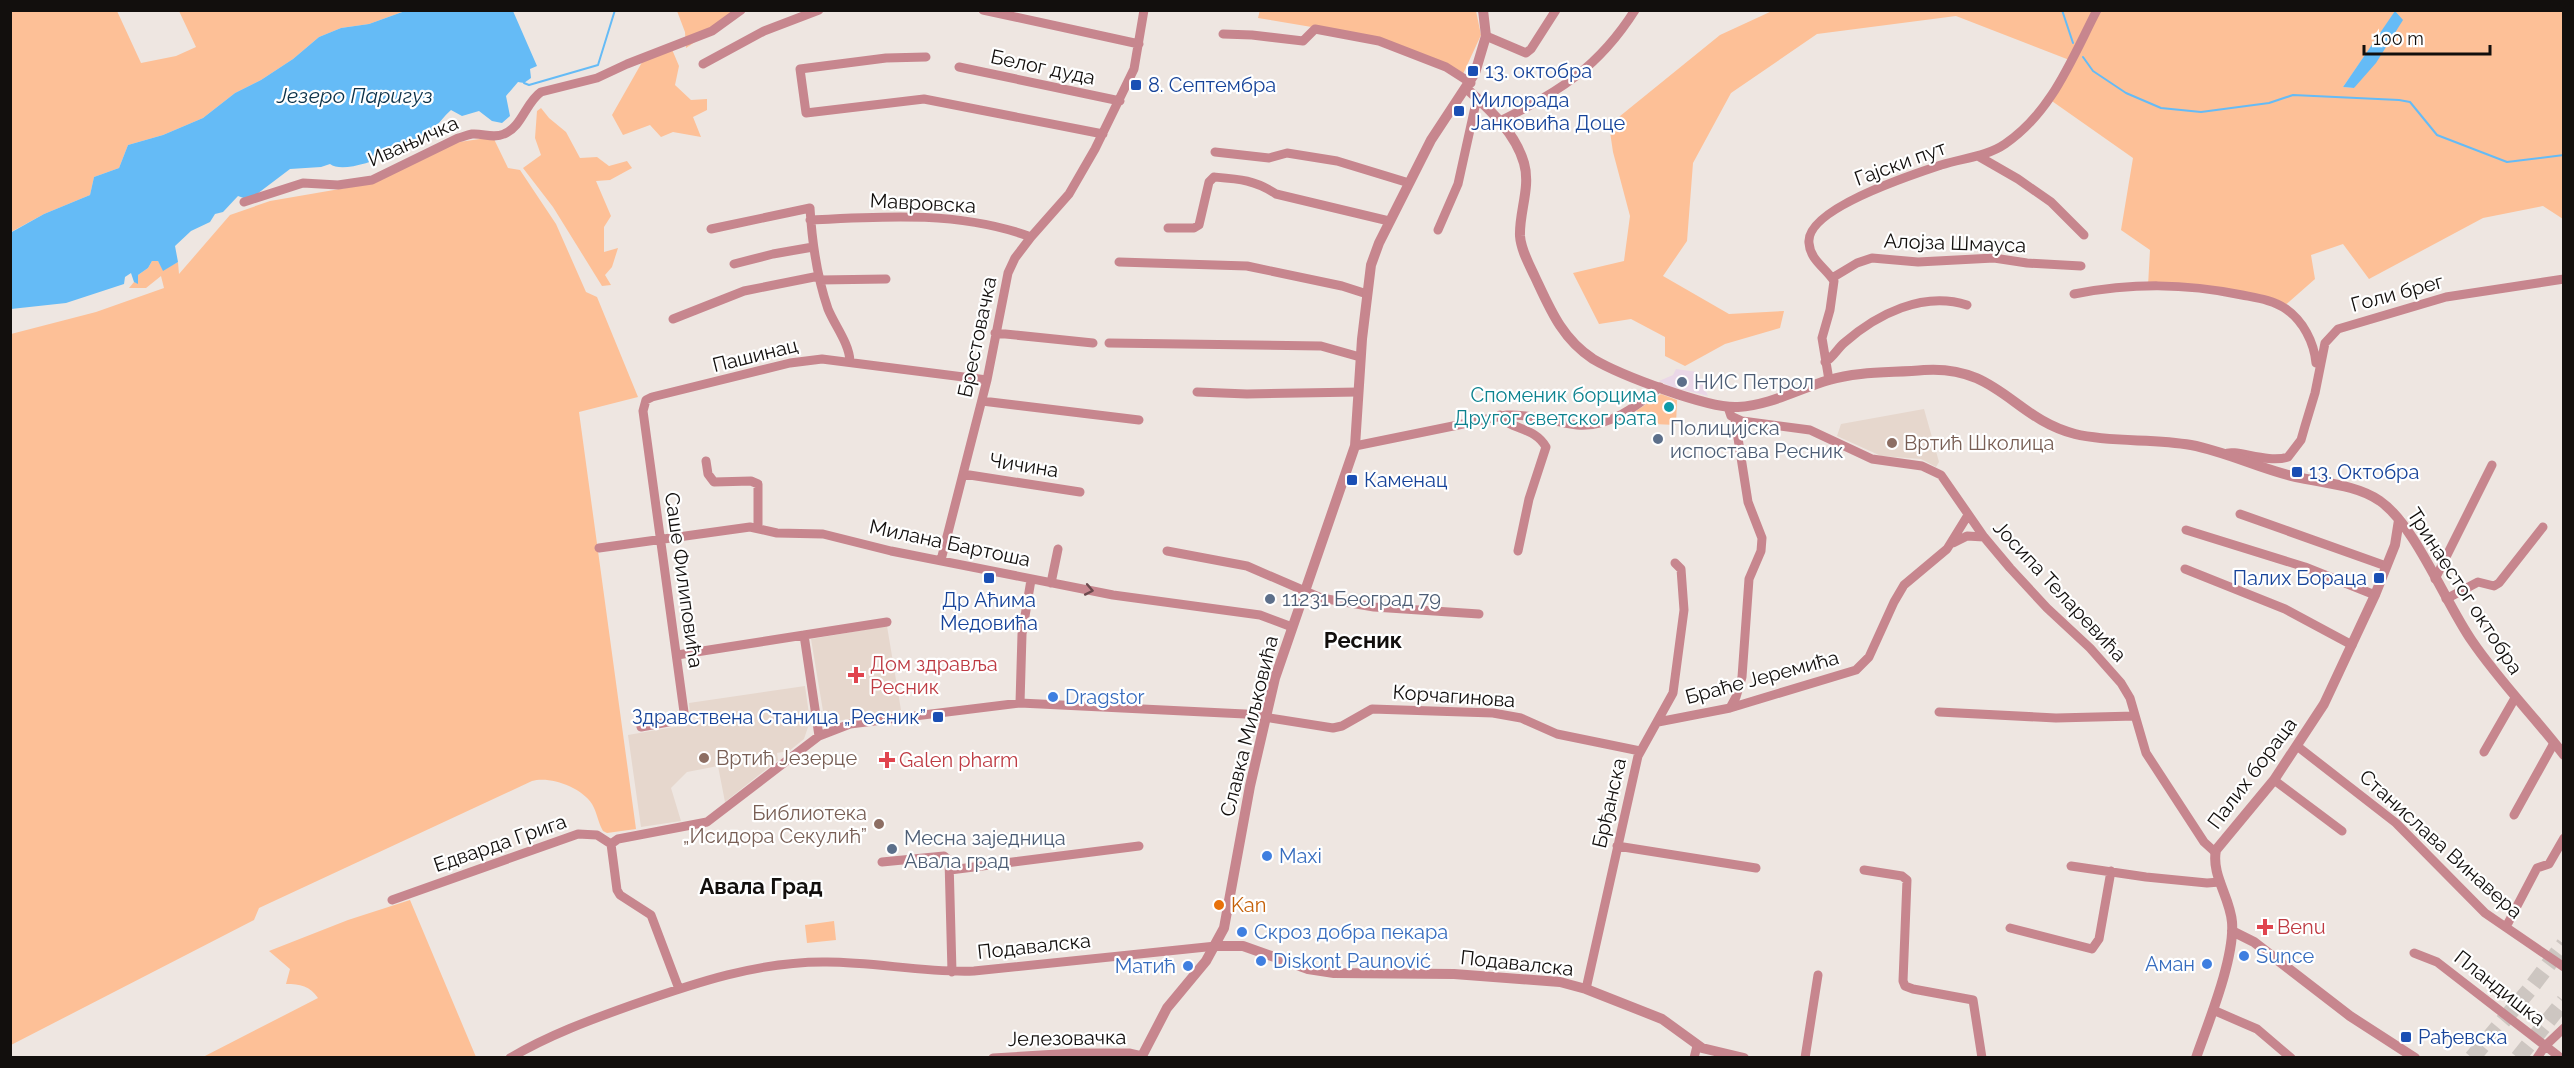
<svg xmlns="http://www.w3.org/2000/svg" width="2574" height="1068" viewBox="0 0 2574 1068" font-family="Raleway,sans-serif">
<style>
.commercial{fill:#ead7e7}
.built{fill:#e6d7cd}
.green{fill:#fdc097;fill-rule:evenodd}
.water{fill:#65bbf6}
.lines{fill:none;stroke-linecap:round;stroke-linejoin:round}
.stream{stroke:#65bbf6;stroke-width:2}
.motorway-tunnel{stroke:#cdc6c1;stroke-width:16;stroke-dasharray:16 8;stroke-linecap:butt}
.minor{stroke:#c7868e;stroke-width:9}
.tertiary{stroke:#c7868e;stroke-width:10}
.oneway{stroke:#6c4a4e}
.transit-dot{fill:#1a4fb4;stroke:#fff;stroke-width:2}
.service-dot{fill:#5c6f8a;stroke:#fff;stroke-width:2}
.culture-dot{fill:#0f9aa8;stroke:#fff;stroke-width:2}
.education-dot{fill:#8d6e63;stroke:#fff;stroke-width:2}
.health-dot{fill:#e0444e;stroke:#fff;stroke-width:2}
.shop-dot{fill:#3f7fe0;stroke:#fff;stroke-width:2}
.food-dot{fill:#e8710a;stroke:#fff;stroke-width:2}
.labels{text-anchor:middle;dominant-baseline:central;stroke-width:4.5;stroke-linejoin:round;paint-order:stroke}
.street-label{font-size:20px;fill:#120f0d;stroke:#fff}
.transit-label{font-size:20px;fill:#164399;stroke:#fff;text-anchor:start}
.service-label{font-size:20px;fill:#4e5e75;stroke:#fff;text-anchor:start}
.culture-label{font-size:20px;fill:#0d838f;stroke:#fff;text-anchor:end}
.education-label{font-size:20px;fill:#785e54;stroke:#fff;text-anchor:start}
.health-label{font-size:20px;fill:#be3a42;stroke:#fff;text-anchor:start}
.shop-label{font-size:20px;fill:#366cbe;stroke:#fff;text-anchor:start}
.food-label{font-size:20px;fill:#c56008;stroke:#fff;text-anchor:start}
.water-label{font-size:21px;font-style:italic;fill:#0b3149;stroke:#fff}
.quarter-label{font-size:22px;font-weight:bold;fill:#120f0d;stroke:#fff}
</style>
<rect width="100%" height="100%" fill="#eee6e1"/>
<path class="commercial" d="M1676,369L1697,372L1708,396L1672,387L1659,381L1673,375Z"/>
<path class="built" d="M1924,409L1939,462L1936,467L1921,459L1881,456L1837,436L1841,424Z
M887,626L901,710L825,723L811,639Z
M805,686L810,721L804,739L789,751L777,753L778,760L725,802L718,766L687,772L671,788L681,821L641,827L628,735L697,723V718L690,715L689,703Z"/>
<path class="green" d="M1260,10L1476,11L1481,35L1463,74L1377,38L1258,18Z
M11,11H117L141,63L176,56L196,47L179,11H405L369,24L341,28L319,37L293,59L261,80L235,93L203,118L163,135L128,145L119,168L94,177L90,195L44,214L11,232Z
M677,11H741L686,48L685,32Z
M1772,11H2563V219L2543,206L2483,218L2369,279L2343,244L2311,255L2315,279L2283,307L2263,299L2148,286L2150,250L2121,230L2133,158L2049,99L2072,61L1956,16L1817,34L1731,93L1693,163L1687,241L1663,276L1729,314L1784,311L1780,328L1725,344L1685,366L1665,356V337L1631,319L1599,324L1573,273L1624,261L1630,216L1613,152L1609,125L1720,35ZM2395,12L2354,88L2343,87Z
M671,47L679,66L675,85L691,100L707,99V110L693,117L701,137L673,132L661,137L650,125L623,135L612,115L645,57Z
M541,108L549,118L566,132L580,158L597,157L609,166L627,161L632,168L610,180L596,181L611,216L604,227V252L618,248L612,267L605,275L611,285L602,286L553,207L523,168L541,155L535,138L537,111Z
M493,137L508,168L520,170L556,224L586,292L597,297L638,397L579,412L636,829L607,833L603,831C598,823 597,812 592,804C581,787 550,776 532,781L259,908L254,920L11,1045V334L96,312L164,288L161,276L146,288H129L134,282L138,283V275L148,268L152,261H158L163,270L178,262L179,274L230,215L270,201L363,185L446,144Z
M1661,394L1677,400L1676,425L1653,424L1656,421L1647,414L1643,417L1636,411Z
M410,900L476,1057H203L318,998C310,986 300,984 286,984L290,969L269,951L348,920Z
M834,921L836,940L807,943L805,925Z"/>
<path class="water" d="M405,11H513L537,66L530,69L531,78L524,83L518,82L506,96L510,116L502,123L492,121L479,111L462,116L451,110C444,116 439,124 432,130C416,144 348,178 330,164L321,167L290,169L249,200L238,196L223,212L215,214L210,222L191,231L175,246L178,262L163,271L158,261H152L148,268L138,275V284L134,282L131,273L125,277L124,284L66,303L11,309L10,233L44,214L90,195L94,177L119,168L128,145L163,135L203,118L235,93L261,80L293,59L319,37L341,28L369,24Z
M2395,11L2403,20L2376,63L2354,88L2343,87Z"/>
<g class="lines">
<path class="stream" d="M2062,10L2073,43
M2083,57L2093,71L2126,93L2161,108L2201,112L2269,103L2293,95L2399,100L2410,102L2437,135L2507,162L2564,155
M524,83L529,85L598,65L615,10"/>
<path class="motorway-tunnel" d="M2472,1058L2530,989L2564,944
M2518,1058L2564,1001"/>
<path class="minor" d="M983,10L1139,44
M1223,34L1252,35L1303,41L1315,29L1379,41L1446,67L1471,83
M1486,36L1526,53L1531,49L1556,10
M926,57L886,58L800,69L806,113L924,99L1103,134
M703,64L764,31L819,10
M959,67L1120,101
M1500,121C1559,92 1599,67 1635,10
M1215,152L1269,158L1287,153L1337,161L1409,183
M1978,156L2018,179L2051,202L2084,235
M244,202L303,183L338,185L372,180L458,138C462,137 467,135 472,134C483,133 493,139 504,134C522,127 526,102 541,92L597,78L627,64L712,31L741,10
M810,220C884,216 961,211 1031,237
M1168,228H1194L1199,225L1209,182L1214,177C1239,179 1255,180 1276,194L1389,221
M711,229L810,208C812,242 817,277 828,309C835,326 849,343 850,361
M1438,230L1458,184L1475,107L1479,100
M1119,262L1247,266L1342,286L1367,294
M734,264L773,254L813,247
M1832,278L1857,263L1872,258L1918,262L1994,258L2027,263L2081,266
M820,280L886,279
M2074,294C2132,283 2184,283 2242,295C2257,298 2273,300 2286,309C2303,321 2314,342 2316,363
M673,319L744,291L819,276
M995,333L1093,343
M1109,343L1321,346L1360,357
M1825,362C1833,358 1837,349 1844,343C1877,314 1923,291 1967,305
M1829,380L1822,338L1830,310L1834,281C1826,268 1810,260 1809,243C1805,209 1914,174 1941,165C1962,158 1986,157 2005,144C2052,112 2072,58 2097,10
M1197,392L1247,394L1358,392
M982,401L1139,420
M1728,407L1731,416L1742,421L1810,430L1872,459L1922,466L1941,475L1984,537L2010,568L2047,608L2090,648L2121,683L2130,698L2146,753L2204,842L2215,852
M1500,415C1511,431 1534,426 1546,447L1529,499L1518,551
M1355,446L1507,415C1531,414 1553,422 1577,425C1609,428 1637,406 1660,387
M2225,454C2234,448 2267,464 2288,457L2301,440L2305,426L2315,393L2325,343L2338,329L2446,297L2564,279
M706,461L708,474L714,482L751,481L758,484V528
M963,474L1080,492
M2240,514L2386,566
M2186,530L2305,567L2375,595
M1953,543L1967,536L1984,537
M599,548L750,527L777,533L823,534L891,551L1113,595L1260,615L1292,627
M1167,551L1247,566L1321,598L1374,607L1479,614
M941,560L987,380L1008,273L1015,258L1031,237L1069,194L1095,149L1134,69L1144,10
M2185,569L2285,609L2352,645
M2435,579L2492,465
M1051,583L1058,549
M2446,599L2478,582L2494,586L2499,583L2543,527
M804,635L819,736
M677,655L887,622
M1020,703L1022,634L1031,580
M1730,708L1736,697L1742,677L1749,579L1761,551L1762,538L1748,502L1735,419
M1939,712L2056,718L2135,716
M1658,722L1730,708L1856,670L1869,657L1894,602L1904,585L1947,549L1968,515
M641,727L679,720L684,712L643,411L646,400L652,397L790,363L822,359L987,380
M2297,746L2396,823L2485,913L2564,967
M2484,752L2515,698
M2274,780L2342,831
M2514,815L2554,743
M611,844L618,839L707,822L819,736L850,724L1020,703L1245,714L1333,728L1342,726L1372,709L1493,713L1521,718L1557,734L1640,751
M611,844L617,890L620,895L651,915L679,989
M1617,846L1756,868
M882,862L944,856L949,860L952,972
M2071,866L2146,877L2207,883L2220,882
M950,870L1139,846
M1864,870L1902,876L1907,880L1903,981L1905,986L1913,989L1973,1000L1982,1058
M392,900L578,834L597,835L611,844
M2506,927L2537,868L2549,864L2564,838
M2010,928L2092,949L2099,939L2111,871
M2414,953L2437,962L2561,1058
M1586,989L1638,756L1673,693L1684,610L1681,569L1675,563
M2213,1010L2257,1029L2291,1058
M510,1058C549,1035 590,1020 632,1005C695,983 759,961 827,962C876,962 925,973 974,971L1216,946
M993,1058L1074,1053H1129L1142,1056
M1694,1058L1697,1046
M1805,1058L1818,975
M2537,1058L2545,1046L2564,1028"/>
<path class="tertiary" d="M1467,89C1490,110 1515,132 1524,163C1531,187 1519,212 1520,236C1521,250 1529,264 1535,277C1550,309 1562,339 1593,359C1620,375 1709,409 1738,407C1771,405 1798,389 1829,380C1859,371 1892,373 1924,370C1998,365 2013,418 2075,434C2113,443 2153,438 2191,445C2228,452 2260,469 2296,477C2323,483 2358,485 2380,501C2415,525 2446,604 2472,641C2500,682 2534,716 2564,755
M2232,931L2254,942L2350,1016L2415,1058
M1216,946H1243L1308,969L1334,973L1454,974L1560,982L1586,989L1662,1019L1702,1048L1744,1058
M1141,1058L1167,1008L1206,961L1224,928L1250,786L1275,678L1355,446L1362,339L1371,265L1379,243L1431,140L1475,73L1486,36L1483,10
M2196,1058C2208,1023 2235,958 2232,922C2230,897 2211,875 2216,850L2274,780L2324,704L2375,595L2395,545L2399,520"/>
</g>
<defs><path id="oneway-chevron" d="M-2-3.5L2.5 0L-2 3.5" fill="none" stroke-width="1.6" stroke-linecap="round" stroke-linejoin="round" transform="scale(1.5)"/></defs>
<use class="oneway" href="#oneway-chevron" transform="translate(1089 590) rotate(11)"/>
<g class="transit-dot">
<rect x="1467" y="65" width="12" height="12" rx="3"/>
<rect x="1130" y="79" width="12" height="12" rx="3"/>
<rect x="1453" y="105" width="12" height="12" rx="3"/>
<rect x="2291" y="466" width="12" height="12" rx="3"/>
<rect x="1346" y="474" width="12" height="12" rx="3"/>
<rect x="983" y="572" width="12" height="12" rx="3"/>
<rect x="2373" y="572" width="12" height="12" rx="3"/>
<rect x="932" y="711" width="12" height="12" rx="3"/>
<rect x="2400" y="1031" width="12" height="12" rx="3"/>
</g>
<g class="service-dot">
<circle cx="1682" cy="382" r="6"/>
<circle cx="1658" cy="439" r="6"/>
<circle cx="1270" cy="599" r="6"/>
<circle cx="892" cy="849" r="6"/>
</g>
<circle class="culture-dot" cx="1669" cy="407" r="6"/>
<g class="education-dot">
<circle cx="1892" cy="443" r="6"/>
<circle cx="704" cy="758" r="6"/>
<circle cx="879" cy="824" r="6"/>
</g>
<g class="health-dot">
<path d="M853 666h6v6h6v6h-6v6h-6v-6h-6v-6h6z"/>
<path d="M884 751h6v6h6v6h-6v6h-6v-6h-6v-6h6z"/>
<path d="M2262 918h6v6h6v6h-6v6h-6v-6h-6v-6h6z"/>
</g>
<g class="shop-dot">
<circle cx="1053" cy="697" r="6"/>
<circle cx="1267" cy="856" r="6"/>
<circle cx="1242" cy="932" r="6"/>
<circle cx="2244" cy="956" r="6"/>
<circle cx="1261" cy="961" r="6"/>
<circle cx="2207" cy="964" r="6"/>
<circle cx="1188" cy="966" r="6"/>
</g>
<circle class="food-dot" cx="1219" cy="905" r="6"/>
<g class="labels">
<g class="street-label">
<text transform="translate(1043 67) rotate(12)">Белог дуда</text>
<text transform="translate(413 141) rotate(-24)">Ивањичка</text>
<text transform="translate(1900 163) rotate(-20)">Гајски пут</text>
<text transform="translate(923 203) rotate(3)">Мавровска</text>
<text transform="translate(1955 243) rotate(2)">Алојза Шмауса</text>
<text transform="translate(2397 293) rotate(-15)">Голи брег</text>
<text transform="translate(977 337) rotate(-78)">Брестовачка</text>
<text transform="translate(755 355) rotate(-14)">Пашинац</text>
<text transform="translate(1024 465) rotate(9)">Чичина</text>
<text transform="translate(950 543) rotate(12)">Милана Бартоша</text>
<text transform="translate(684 580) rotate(82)">Саше Филиповића</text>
<text transform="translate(2060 591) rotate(47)">Јосипа Теларевића</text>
<text transform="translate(2465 591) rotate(57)">Тринаестог октобра</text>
<text transform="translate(1762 677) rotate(-15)">Браће Јеремића</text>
<text transform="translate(1454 696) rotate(4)">Корчагинова</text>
<text transform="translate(1249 726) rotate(-76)">Славка Миљковића</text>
<text transform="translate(2252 773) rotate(-53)">Палих бораца</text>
<text transform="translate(1609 803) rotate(-77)">Брђанска</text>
<text transform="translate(500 843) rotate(-19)">Едварда Грига</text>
<text transform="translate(2441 844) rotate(42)">Станислава Винавера</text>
<text transform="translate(1034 946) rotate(-6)">Подавалска</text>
<text transform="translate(1517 963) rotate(6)">Подавалска</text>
<text transform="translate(2500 988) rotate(38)">Пландишка</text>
<text transform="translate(1067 1038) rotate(-1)">Јелезовачка</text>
</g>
<g class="transit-label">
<text x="1485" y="71">13. октобра</text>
<text x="1148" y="85">8. Септембра</text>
<text x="1471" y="100">Милорада<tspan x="1471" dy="23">Јанковића Доце</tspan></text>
<text x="2309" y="472">13. Октобра</text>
<text x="1364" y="480">Каменац</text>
<text x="2367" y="578" text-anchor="end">Палих Бораца</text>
<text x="989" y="600" text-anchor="middle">Др Аћима<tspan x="989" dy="23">Медовића</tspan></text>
<text x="926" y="717" text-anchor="end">Здравствена Станица „Ресник”</text>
<text x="2418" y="1037">Рађевска</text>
</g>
<g class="service-label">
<text x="1694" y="382">НИС Петрол</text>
<text x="1670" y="428">Полицијска<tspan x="1670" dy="23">испостава Ресник</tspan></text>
<text x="1282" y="599">11231 Београд 79</text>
<text x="904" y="838">Месна заједница<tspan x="904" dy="23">Авала град</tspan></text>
</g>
<g class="culture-label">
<text x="1657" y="395">Споменик борцима<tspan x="1657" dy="23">Другог светског рата</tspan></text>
</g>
<g class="education-label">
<text x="1904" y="443">Вртић Школица</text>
<text x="716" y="758">Вртић Језерце</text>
<text x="867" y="813" text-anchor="end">Библиотека<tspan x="867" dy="23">„Исидора Секулић”</tspan></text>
</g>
<g class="health-label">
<text x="870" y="664">Дом здравља<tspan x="870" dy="23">Ресник</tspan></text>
<text x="899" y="760">Galen pharm</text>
<text x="2277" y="927">Benu</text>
</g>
<g class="shop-label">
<text x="1065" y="697">Dragstor</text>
<text x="1279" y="856">Maxi</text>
<text x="1254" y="932">Скроз добра пекара</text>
<text x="2256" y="956">Sunce</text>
<text x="1273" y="961">Diskont Paunović</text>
<text x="2195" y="964" text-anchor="end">Аман</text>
<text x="1176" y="966" text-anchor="end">Матић</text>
</g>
<g class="food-label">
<text x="1231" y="905">Kan</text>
</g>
<g class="water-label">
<text x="355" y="95">Језеро Паригуз</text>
</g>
<g class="quarter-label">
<text x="1363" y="640">Ресник</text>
<text x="761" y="886">Авала Град</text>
</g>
</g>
<rect width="2574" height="1068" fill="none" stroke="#120f0d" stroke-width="24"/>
<path d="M2364 45v9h126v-9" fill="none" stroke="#120f0d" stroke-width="3"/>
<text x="2373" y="45" font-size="18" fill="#120f0d" stroke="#ffffff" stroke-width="4.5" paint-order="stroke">100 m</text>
</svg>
